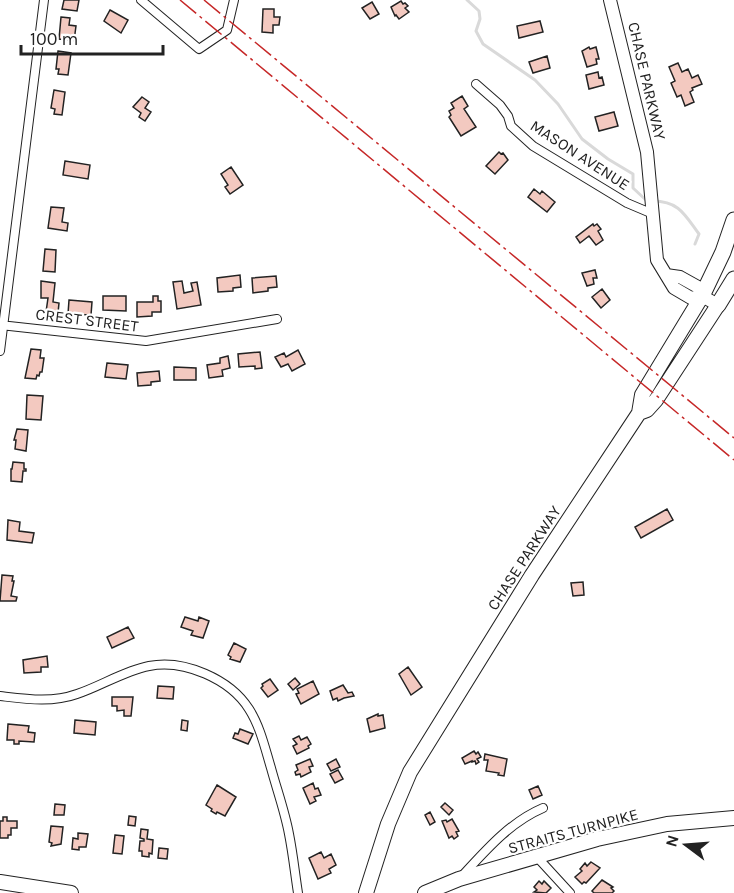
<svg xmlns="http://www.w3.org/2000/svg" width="734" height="893" viewBox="0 0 734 893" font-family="Karla,sans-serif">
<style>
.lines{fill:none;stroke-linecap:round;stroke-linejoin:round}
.stream{stroke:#d9d9d9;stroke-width:3}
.building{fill:#f3c9c0;stroke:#222;stroke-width:1.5}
.street-casing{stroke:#222;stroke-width:10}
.secondary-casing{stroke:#222;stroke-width:14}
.primary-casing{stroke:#222;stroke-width:16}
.highway-casing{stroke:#222;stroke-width:17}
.street{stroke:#fff;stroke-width:8}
.secondary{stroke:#fff;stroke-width:12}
.primary{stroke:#fff;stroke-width:14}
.highway{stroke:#fff;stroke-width:15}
.power{stroke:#c62828;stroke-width:1.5;stroke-dasharray:21 4.5 3 4.5;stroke-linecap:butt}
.labels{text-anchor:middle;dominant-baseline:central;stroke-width:4.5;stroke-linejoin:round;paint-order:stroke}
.street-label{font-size:16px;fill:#222;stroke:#fff}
</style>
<rect width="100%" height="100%" fill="#fff"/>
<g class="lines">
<path class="stream" d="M467,0L479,11L480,19L476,31L483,44L535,80L558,104L582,139L608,159L633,174V188L647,201
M653,201C679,201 685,215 699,234L695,244"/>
</g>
<path class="building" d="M64,0H79L77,11L62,9Z
M401,1L403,4L405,3L408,6L405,8L409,12L399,19L396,15L395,16L391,7Z
M372,2L379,14L370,19L362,8Z
M263,9H274V17H280L279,25H273V33L262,32Z
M110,10L128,20L121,33L104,21Z
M61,17L70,18L69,25L76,26L74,41L59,39Z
M540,21L543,32L519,38L517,26Z
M589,47L590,49L596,47L599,59H596L597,64L587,67L582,51Z
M58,51L71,53L68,75L58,74L59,69H56Z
M547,56L550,68L533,73L529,62Z
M678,63L682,72L688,69L692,78L698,75L702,84L692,88L693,90L690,92L694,102L685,106L681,95L677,97L671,83L675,81L669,67Z
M598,72L599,78L602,77L604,85L589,89L586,75Z
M54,90L65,92L62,115L54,114L55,109L51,108Z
M462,96L468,106L464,109L476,127L461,136L449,117L451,115L449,111L454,108L451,103Z
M142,97L149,102L145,108L151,112L145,121L139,117L141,113L133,107Z
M614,112L618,126L599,131L595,117Z
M499,152L501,154L503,153L508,160L495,174L486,166Z
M65,161L90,165L88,179L63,175Z
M231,167L243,185L230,194L225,187L228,185L221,174Z
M534,189L540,194L542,191L555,202L547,212L528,197Z
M51,207L64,208L62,222L68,223L67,231L48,228Z
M593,224L594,226L597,224L601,229L598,231L603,240L596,245L589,236L580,243L576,237Z
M45,249L56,250L55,272L43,271Z
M595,270L597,278H593L594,284L587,286L582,273Z
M240,275L241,287L233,288V291L218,292L217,278Z
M276,276L277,287L268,288V291L253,293L252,278Z
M41,281L55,283L53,302L59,303L58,313L46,312L48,298H41Z
M182,281L184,293L193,291L191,283L197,282L201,305L177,309L173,282Z
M602,289L610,300L601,308L592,297Z
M103,296H126V311L103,310Z
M153,296H158V301H161V312H152V316L137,317V302H153Z
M69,300L92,302L91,315L68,314Z
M31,349L41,350L40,358H44L42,372H40L39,376L37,375L36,379L25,378Z
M298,350L305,364L292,371L288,364L281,367L275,357L284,353L286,357Z
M260,352L262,368L255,369V366L239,367L238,354Z
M228,356L230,368L222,370L223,376L209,378L207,365L220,363V358Z
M107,363L128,365L126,379L105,377Z
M174,367L196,368V380H174Z
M159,371L160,381L151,382V385L138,386L137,373Z
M27,395L43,396L41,420L26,419Z
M17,429L28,430L26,451L15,449L16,440H14Z
M13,462L24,463V469H26V471H23L22,482L11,481V469H12Z
M667,509L673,520L641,538L635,527Z
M8,520L20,522L19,531L34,533L32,543L7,540Z
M2,575L13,576L12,581H14L11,596L17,597L16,601H0Z
M583,582L584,595L573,596L571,583Z
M185,617L198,621L199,617L209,621L203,638L191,635L193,631L181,627Z
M128,627L134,638L112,648L107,637Z
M234,643L246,649L240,662L230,659L231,657L228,655Z
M47,656L48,667H41V672L24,673L23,660Z
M408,667L422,687L411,695L399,674Z
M295,678L300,684L293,690L288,684Z
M270,679L278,690L268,697L261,688L263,686L262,684Z
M313,681L319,694L301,704L296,694L299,693L297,689Z
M343,685L348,693L352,692L354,696L344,698L338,701L337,698L333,700L330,691Z
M158,686L174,687L173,699L157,698Z
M112,697H133L131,716H124V710L117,711V706H112Z
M378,714V716L383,715L385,728L370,732L367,719Z
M75,720L96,722L95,735L74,733Z
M182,720L188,721L187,731L181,730Z
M8,724L29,726L28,732L35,733L34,742L19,741V744H14V740H7Z
M240,729L253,734L248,744L233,738L235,733L238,734Z
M299,736L301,740L307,737L311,744L308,746L309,748L297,754L293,746L297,744L293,739Z
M474,751L476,754L478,752L481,757L477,759L479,762L476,764L475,761L472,762V761L465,764L462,758Z
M485,754L507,759L504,776L498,775L499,773L486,771L488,760H484Z
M310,759L313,766L309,767L311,772L301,777L300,774L296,775L295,772L298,770L296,765Z
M336,759L340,767L331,771L327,764Z
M338,770L343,779L335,783L330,774Z
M313,783L315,789L318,788L321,795L314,797L316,801L310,804L303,788Z
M217,785L236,797L225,816L217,812L216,814L211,811L212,809L206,805Z
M538,786L542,795L533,799L529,790Z
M445,803L453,810L449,815L441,807Z
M55,804L65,805L64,815H54Z
M430,812L435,822L430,825L425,815Z
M129,816L136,817L135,826L128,825Z
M3,817H7V821H17V828H11V835H8V838H0V821H3Z
M452,819L459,831L456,832L458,836L454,839L452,836L449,838L442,821L446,820L447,822Z
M51,826L63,827L61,844L51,846L52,843L49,842Z
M141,829L148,830L147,839L153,840L152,854L149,853V857L142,856V851H139L140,841H144V839L140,838Z
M78,833L88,834L86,847H79V850L72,849L73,838L78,839Z
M115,835L124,836L122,854L113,853Z
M159,848L168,849L167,859L158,858Z
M321,852L324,858L331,854L336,865L329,869L331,873L318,879L309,858Z
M591,862L600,868L586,883L584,882L582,884L575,877L582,871L580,869L585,863L587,866Z
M602,880L613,887L611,888L614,891L612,893H594L592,891Z
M539,881L542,884L544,881L551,888L546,893L534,892L537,890L534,887Z"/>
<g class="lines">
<g class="street-casing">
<path id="street" d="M141,0L199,49L227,30L234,0
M476,84L500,105L508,116L511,126L533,146L627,203L653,214
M0,325L146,341L277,319
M0,351L44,0
M0,696C26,699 52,703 77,694C101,686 124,671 149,666C184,659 230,679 249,709C260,726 265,748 271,768C277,790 285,812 289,834C293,854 295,874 298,893
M537,857L570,893
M462,876C486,850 510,822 543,808"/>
</g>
<g class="secondary-casing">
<path id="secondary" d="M610,0L647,152L657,260L674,288L691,298L702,296
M666,275L680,277L698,287L702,296L718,305"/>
</g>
<g class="primary-casing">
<path id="primary" d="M639,413L647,410L656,400L718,305
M0,882L71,893
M366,893L388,824L410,772L532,575L639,413L642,395L702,296
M425,893L459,879L597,839L667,824L734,818"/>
</g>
<g class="highway-casing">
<path id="highway" d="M702,296L723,252L734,220
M718,305L734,279"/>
</g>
<use href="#street" class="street"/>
<use href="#secondary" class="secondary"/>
<use href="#primary" class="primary"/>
<use href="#highway" class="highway"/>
<path class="power" d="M180,0L734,460
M204,0L734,438"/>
</g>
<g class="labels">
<g class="street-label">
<text transform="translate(647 81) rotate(77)">CHASE PARKWAY</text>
<text transform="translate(580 155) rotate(33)">MASON AVENUE</text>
<text transform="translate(87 320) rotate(7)">CREST STREET</text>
<text transform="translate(524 558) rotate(-57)">CHASE PARKWAY</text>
<text transform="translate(573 831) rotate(-15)">STRAITS TURNPIKE</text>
</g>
</g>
<g transform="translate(686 845) rotate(286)" stroke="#ffffff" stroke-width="4.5" paint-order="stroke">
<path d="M0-4.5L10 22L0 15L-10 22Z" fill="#222222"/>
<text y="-9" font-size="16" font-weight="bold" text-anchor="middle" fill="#222222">N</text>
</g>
<path d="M21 45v9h142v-9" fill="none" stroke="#222222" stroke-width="3"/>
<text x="30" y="45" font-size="18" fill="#222222" stroke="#ffffff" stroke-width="4.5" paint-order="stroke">100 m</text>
</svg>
